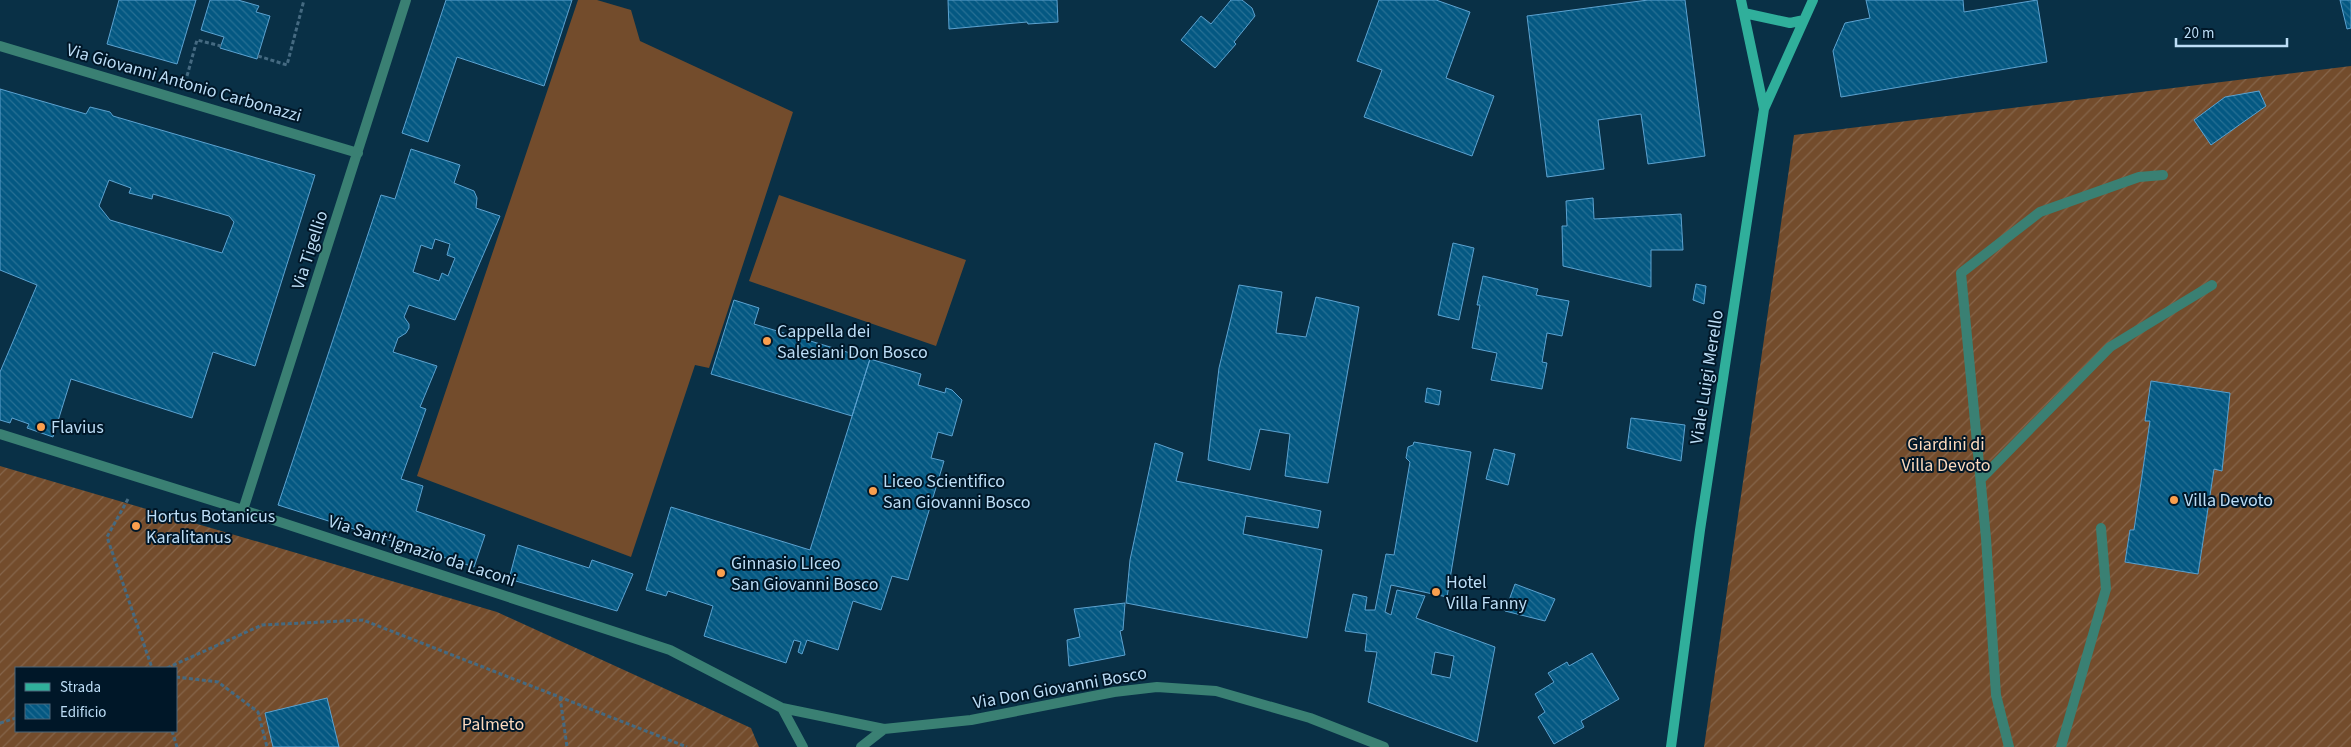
<svg xmlns="http://www.w3.org/2000/svg" width="2351" height="747" viewBox="0 0 2351 747" font-family="'Source Sans 3',sans-serif">
<style>
.garden{fill:url(#garden-furrows);fill-rule:evenodd}
.pitch{fill:#734c2c}
.building{fill:url(#building-back-hatch);stroke:#5ca2d0;fill-rule:evenodd}
.lines{fill:none;stroke-linecap:round;stroke-linejoin:round}
.path{stroke:#456a81;stroke-width:3;stroke-dasharray:4 2.5;stroke-linecap:butt}
.lane{stroke:#3a8073;stroke-width:10}
.street{stroke:#3a8073;stroke-width:10}
.secondary{stroke:#30af9b;stroke-width:10}
.poi-dot{fill:#fa9f4e;stroke:#001728;stroke-width:2}
.labels{text-anchor:middle;dominant-baseline:central;stroke-width:4;stroke-linejoin:round;paint-order:stroke}
.street-label{font-size:18px;fill:#bcddf6;stroke:#001728}
.poi-label{font-size:18px;fill:#bcddf6;stroke:#001728;text-anchor:start}
.park-label{font-size:18px;fill:#fcd9bd;stroke:#001728}
</style>
<defs>
<pattern id="garden-furrows" width="10" height="10" patternUnits="userSpaceOnUse" patternTransform="scale(1.25)"><rect width="10" height="10" fill="#734c2c"/><path d="M-1 1l2-2M0 10L10 0M9 11l2-2" fill="none" stroke="#85654b"/></pattern>
<pattern id="building-back-hatch" width="6" height="6" patternUnits="userSpaceOnUse" patternTransform="scale(1.25)"><rect width="6" height="6" fill="#045882"/><path d="M-1 5l2 2M0 0l6 6M5-1l2 2" fill="none" stroke="#277094"/></pattern>
</defs>
<rect width="100%" height="100%" fill="#093046"/>
<path class="garden" d="M2351,66V747H1704L1794,135ZM2151,381L2230,393L2222,471L2214,469L2198,573L2125,562L2130,530H2134L2150,421L2145,420Z
M0,466L497,612L751,728L759,747H0ZM16,668H176V731H16Z"/>
<path class="pitch" d="M578,0H597L631,10L640,41L793,112L709,368L695,365L631,557L417,476Z
M779,195L966,260L936,346L749,281Z"/>
<path class="building" d="M119,0H196L177,64L107,44Z
M210,0H238L259,6L256,12L270,16L257,59L220,48L224,37L201,30Z
M446,0H572L544,86L457,57L428,142L402,133Z
M948,0H1057L1058,22L1028,24L1027,22L949,29Z
M1231,0H1242L1252,8L1255,16L1234,42L1236,44L1215,68L1181,40L1201,16L1211,24Z
M1379,0H1436L1470,12L1446,78L1494,96L1472,156L1364,117L1382,70L1357,61Z
M1648,0H1685L1705,156L1648,164L1641,114L1598,120L1604,169L1547,177L1527,16Z
M1866,0H1963L1964,12L2037,0L2047,62L1841,97L1833,51L1845,23L1870,18Z
M2340,0H2351V28L2347,29Z
M0,89L86,114L90,107L110,112L113,116L315,175L255,366L213,352L192,418L71,379L53,437L27,428L29,424L12,418L10,423L0,420V372L37,285L0,270ZM109,180L131,188L129,193L152,199L153,194L229,216L234,222L222,253L110,220L99,206Z
M2259,91L2266,106L2211,145L2194,120L2225,97Z
M411,149L460,165L454,183L474,191L477,198L476,208L500,216L455,320L409,305L404,317L409,324V328L406,333L398,338L393,352L437,366L420,407L426,409L401,479L423,486L416,511L485,535L474,567L278,505L381,195L395,199ZM435,239L450,244L447,255L455,258L448,276L442,273L439,281L413,272L421,245L432,249Z
M1593,198L1594,219L1681,214L1683,250H1651V287L1563,266L1562,226H1567L1566,201Z
M1453,243L1474,248L1459,320L1438,315Z
M1483,276L1538,289L1536,295L1569,301L1562,336L1547,333L1542,362L1547,363L1542,389L1491,380L1497,353L1472,348L1480,305H1477Z
M1696,284L1706,286L1704,304L1693,300Z
M1239,285L1282,292L1276,333L1306,337L1316,297L1359,307L1328,483L1285,476L1290,434L1260,429L1250,470L1208,460L1219,368Z
M734,300L759,308L754,324L870,359L852,416L711,374Z
M870,359L921,374L918,385L945,393L946,388L952,390L962,400L952,436L938,432L931,458L944,461L908,580L892,576L881,610L853,601L838,650L807,640L802,654L798,652L801,642L794,640L786,663L704,636L713,606L668,591L666,596L646,590L671,507L810,550Z
M2151,381L2230,393L2222,471L2214,469L2198,574L2125,562L2130,530H2134L2150,421H2145Z
M1427,388L1441,391L1439,405L1425,402Z
M1631,418L1685,425L1681,461L1627,448Z
M1414,442L1471,452L1447,597L1391,585L1385,612L1391,615L1397,590L1425,596L1416,618L1495,647L1477,742L1368,702L1377,652L1365,651L1367,634L1345,631L1353,594L1367,597L1365,610H1375L1386,554L1394,555L1410,462L1406,458L1408,447L1413,445ZM1435,652L1454,656L1450,678L1431,674Z
M1155,443L1183,453L1176,481L1321,511L1318,528L1246,516L1243,534L1322,550L1307,638L1126,603L1130,560Z
M1494,449L1515,454L1508,485L1486,479Z
M518,545L589,568L592,560L633,574L617,611L509,579Z
M1515,584L1555,599L1545,621L1505,611Z
M1125,603L1123,630L1120,631L1125,655L1069,666L1067,640L1080,637L1074,609Z
M1592,653L1619,699L1581,721L1584,727L1554,744L1538,717L1545,712L1535,694L1554,682L1548,673L1567,662L1569,666Z
M327,698L339,747H273L265,713Z"/>
<g class="lines">
<path class="path" d="M258,56L287,65L304,0
M187,76L197,40L221,46
M128,499L107,537L152,668
M167,668L262,625L363,620L687,747
M176,677L218,682L258,712L267,747
M560,697L567,747
M0,723L16,718
M172,731L177,747"/>
<path class="lane" d="M1981,479L2110,347L2212,285
M2009,747L1996,695L1986,538L1961,273L2040,212L2139,177L2163,175
M2061,747L2106,589L2101,528"/>
<path class="street" d="M0,46L358,153
M0,434L243,510L670,650L782,708L803,747
M243,510L406,0
M782,708L884,729L971,720L1114,692L1157,687L1216,691L1310,718L1384,747
M861,747L884,729"/>
<path class="secondary" d="M1744,13L1790,23L1804,20
M1764,109L1813,0
M1671,747L1700,530L1764,109L1741,0"/>
</g>
<g class="poi-dot">
<circle cx="767" cy="341" r="5"/>
<circle cx="41" cy="427" r="5"/>
<circle cx="873" cy="491" r="5"/>
<circle cx="2174" cy="500" r="5"/>
<circle cx="136" cy="526" r="5"/>
<circle cx="721" cy="573" r="5"/>
<circle cx="1436" cy="592" r="5"/>
</g>
<g class="labels">
<g class="street-label">
<text transform="translate(184 83) rotate(16)">Via Giovanni Antonio Carbonazzi</text>
<text transform="translate(310 250) rotate(-72)">Via Tigellio</text>
<text transform="translate(1707 377) rotate(-81)">Viale Luigi Merello</text>
<text transform="translate(422 551) rotate(18)">Via Sant'Ignazio da Laconi</text>
<text transform="translate(1060 688) rotate(-10)">Via Don Giovanni Bosco</text>
</g>
<g class="poi-label">
<text x="777" y="331">Cappella dei<tspan x="777" dy="21">Salesiani Don Bosco</tspan></text>
<text x="51" y="427">Flavius</text>
<text x="883" y="481">Liceo Scientifico<tspan x="883" dy="21">San Giovanni Bosco</tspan></text>
<text x="2184" y="500">Villa Devoto</text>
<text x="146" y="516">Hortus Botanicus<tspan x="146" dy="21">Karalitanus</tspan></text>
<text x="731" y="563">Ginnasio LIceo<tspan x="731" dy="21">San Giovanni Bosco</tspan></text>
<text x="1446" y="582">Hotel<tspan x="1446" dy="21">Villa Fanny</tspan></text>
</g>
<g class="park-label">
<text x="1946" y="444">Giardini di<tspan x="1946" dy="21">Villa Devoto</tspan></text>
<text x="493" y="724">Palmeto</text>
</g>
</g>
<rect x="15" y="667" width="162" height="65" fill="#001728" stroke="#4b667a"/>
<rect x="25" y="683" width="25" height="8" fill="#30af9b" stroke="#4b667a"/>
<text x="60" y="692" font-size="15" fill="#bcddf6">Strada</text>
<rect x="25" y="704" width="25" height="15" fill="url(#building-back-hatch)" stroke="#4b667a"/>
<text x="60" y="717" font-size="15" fill="#bcddf6">Edificio</text>
<path d="M2176 38v8h111v-8" fill="none" stroke="#bcddf6" stroke-width="2.5"/>
<text x="2184" y="38" font-size="15" fill="#bcddf6" stroke="#001728" stroke-width="4" paint-order="stroke">20 m</text>
</svg>
